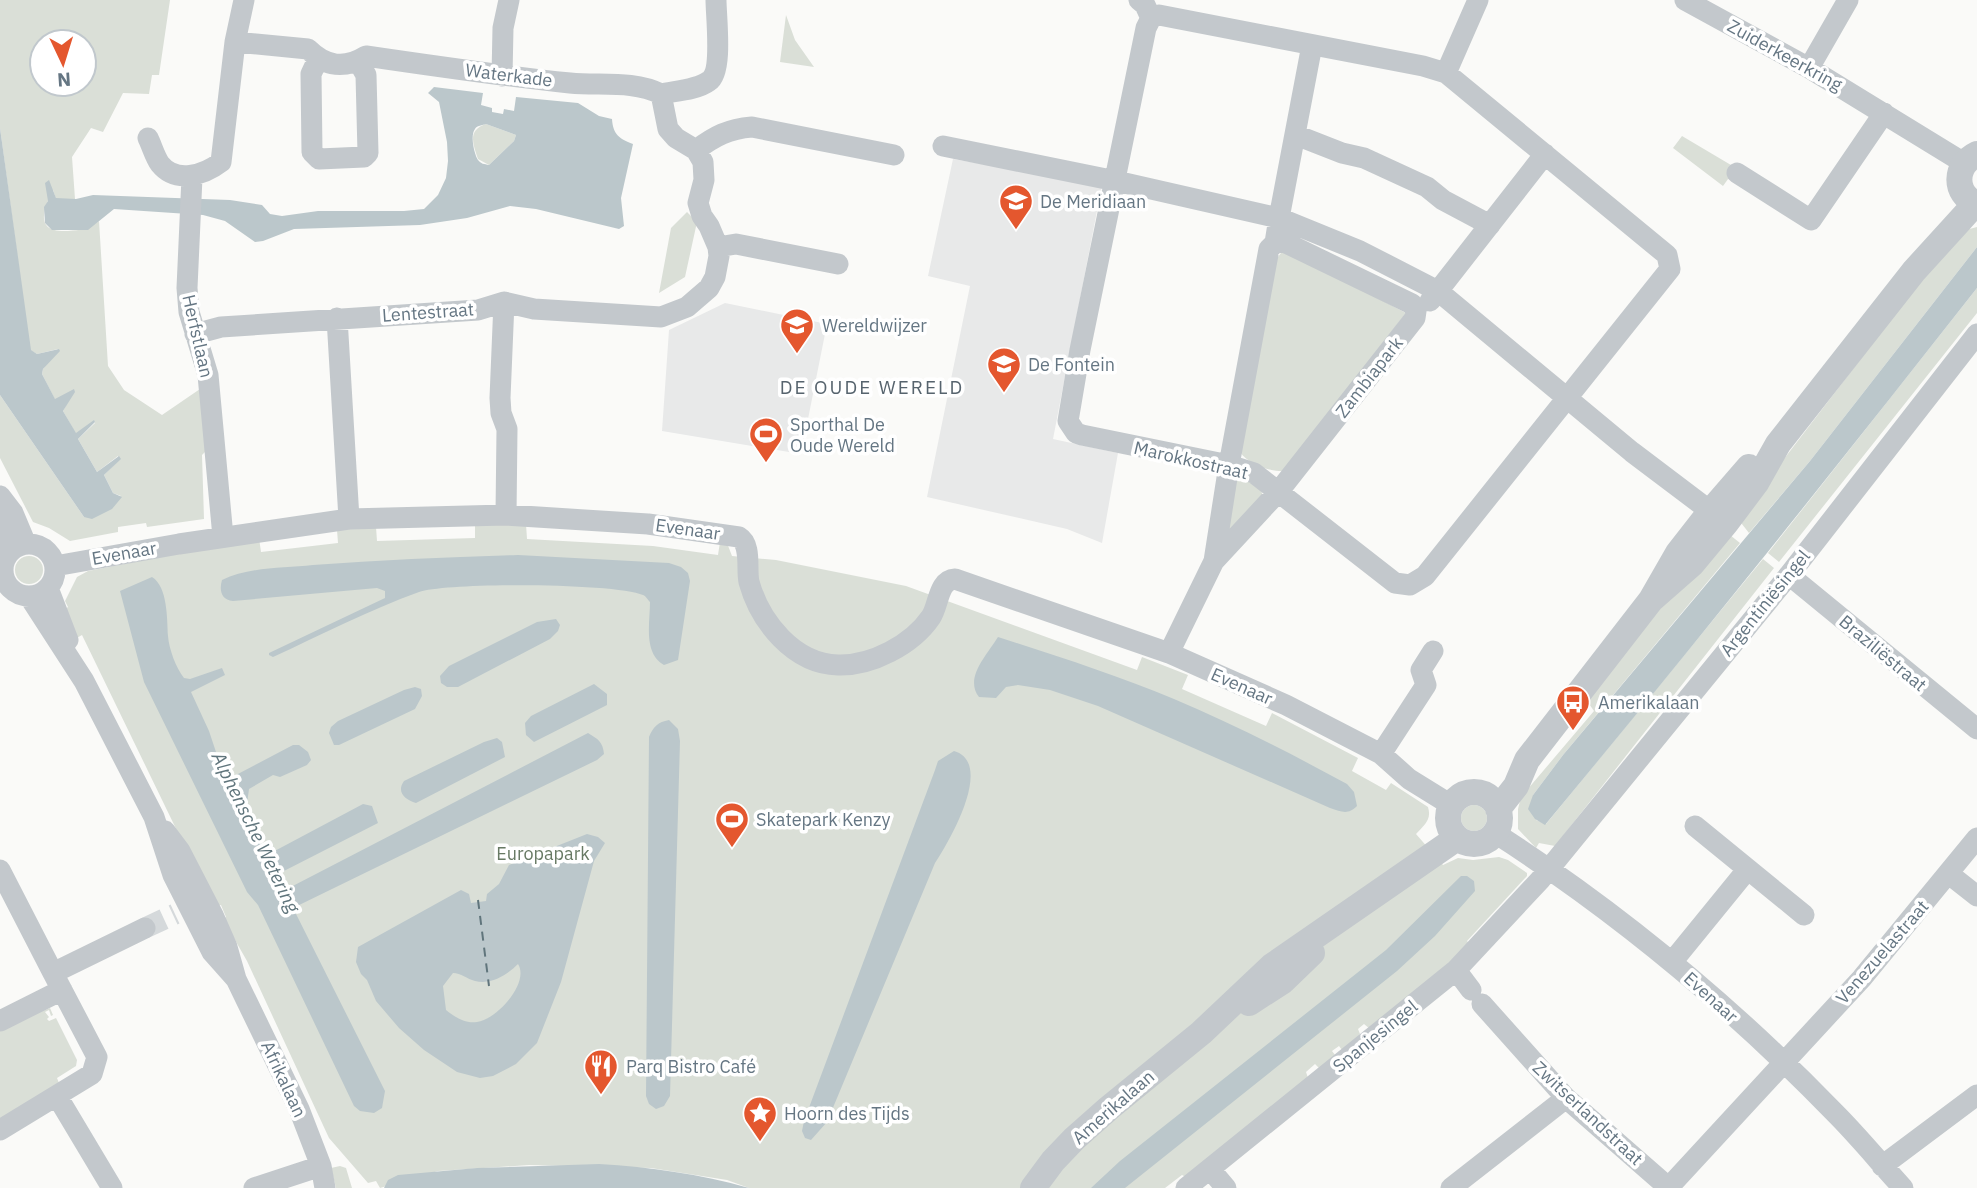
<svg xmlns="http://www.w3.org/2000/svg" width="1977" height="1188" viewBox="0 0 1977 1188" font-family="'IBM Plex Sans',sans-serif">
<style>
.built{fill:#e8e9e9}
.green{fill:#dadfd7;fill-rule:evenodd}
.water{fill:#bbc7cb;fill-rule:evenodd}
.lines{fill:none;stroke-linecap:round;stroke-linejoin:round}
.ferry{stroke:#60757c;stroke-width:2;stroke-dasharray:9 7;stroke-linecap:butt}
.minor-tunnel{stroke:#d5d9db;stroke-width:21;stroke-dasharray:21 10;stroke-linecap:butt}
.minor{stroke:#c3c8cc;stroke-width:21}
.tertiary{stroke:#c3c8cc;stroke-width:26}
.labels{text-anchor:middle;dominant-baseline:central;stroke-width:7;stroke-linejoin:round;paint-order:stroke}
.street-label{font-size:18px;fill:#657683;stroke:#fff}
.poi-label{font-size:18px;fill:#657683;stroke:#fff;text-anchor:start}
.park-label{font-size:18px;fill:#687a64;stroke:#fff}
.neighbourhood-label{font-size:19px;letter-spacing:2px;fill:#57646e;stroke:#fff}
.water-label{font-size:19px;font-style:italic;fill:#60757c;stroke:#fff}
</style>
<rect width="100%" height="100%" fill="#fafaf8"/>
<path class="built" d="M953,159L1102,185L1053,439L1118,453L1102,543L1067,529L927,497L970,286L928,276Z
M725,303L827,324L801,454L662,431L669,330Z"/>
<path class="green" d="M0,0H170L159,75H152L149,94L123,93L103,132L91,128L72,157L75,199H56L53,190C43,210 34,233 68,231C81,230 88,229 99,221L108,366L124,390L162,415L200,389L210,447L202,455L204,519L147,527L146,523L118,527V532L70,541L49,528L33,522L0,458V395L84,517L121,496L113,493L104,475L120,459L118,456L97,472L78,439L95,423L94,421L76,434L63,411L74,390L55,400L42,374L43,369L58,349L37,354L30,350L0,128ZM42,42H84V84H42Z
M786,15L795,40L814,67L780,62Z
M486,124L516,135L514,141L489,165L478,159C473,144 467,130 486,124Z
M1682,136L1736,168L1723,186L1673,148Z
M687,212L697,222L685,277L659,293L671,228Z
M1977,227V247L1810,461L1749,533L1738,519L1958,232Z
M1286,251L1406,313L1284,471C1270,472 1248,464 1240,452L1274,262L1281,253Z
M1977,288V313L1779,562L1768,553Z
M1240,477C1251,483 1263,485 1263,499L1231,536L1222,532L1234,479Z
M475,524H526L527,539L653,546L718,555L720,542L727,543L732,556L776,560L906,586L1137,670L1142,657L1188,675L1182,689L1266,726L1272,713L1358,758L1352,771L1386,790L1391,783L1428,807C1432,820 1424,825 1416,834L1443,865L1458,858L1473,860L1499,857L1508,860L1527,873V876L1467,941L1471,946L1370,1029L1364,1024L1358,1029L1360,1034L1345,1054L1339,1046L1332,1051L1339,1060L1320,1069L1315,1064L1306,1072L1308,1078L1188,1178L1182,1175L1165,1188H749L727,1180L651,1168L529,1165L438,1171L380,1188L376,1181L368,1183L329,1138L247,961L223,919L226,917L221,905L214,907L82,635L75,639L63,611L68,607L65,601L77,577L88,571L259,538L261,552L338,543L337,530L376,527L377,541L475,538Z
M1730,535L1740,543L1563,755L1533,795L1536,820L1546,824L1763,559L1774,568L1555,846L1539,843L1536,848L1518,829V809L1521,797L1594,711L1587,701L1674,590Z
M15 570a14 14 0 1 1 28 0a14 14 0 1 1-28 0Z
M1461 818a13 13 0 1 1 26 0a13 13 0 1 1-26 0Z
M50,1008L53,1015L51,1016L49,1010L45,1012L49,1017L47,1019L49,1021L56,1018L77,1060L76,1066L57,1078L59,1083L0,1124V1027Z
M340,1166L346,1168L352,1188H336L331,1168Z"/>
<path class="water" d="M434,87L483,93L481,105L492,108V112L503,114L504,109L514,111L516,97L578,103L599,116L612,119C613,134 619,139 633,144L621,198L624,226L619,229L536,209L510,206L467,218L420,225L294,229L263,241L255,242L225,221L203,215L114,209L88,230H52L45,223L44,207L48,201L45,183L49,180L56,198L76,199L93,195L230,200L262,205L270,214L282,216L318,211H404L424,209L438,195L446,178L448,161L447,142L439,102L428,93ZM486,124L516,135L514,141L489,165C484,164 481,164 478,160C474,154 470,135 475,129C476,126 483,125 486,124Z
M0,128L31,350L37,354L59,349L60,351L43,369L42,374L55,399L74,389L75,392L63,411L76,433L94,420L95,422L78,439L97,472L119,456L121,459L104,475L113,493L122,497L112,509L92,519L84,517L0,395Z
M1977,247V288C1835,469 1692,648 1545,825L1535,819L1528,809L1533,795L1563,755L1810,461Z
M518,555L669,563L681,567L688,573L690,581L678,660L664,665C643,653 650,623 650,602C648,600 646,596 643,595C617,583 447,582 419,592C369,610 321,635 273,657L269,655V653L385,598V591L377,588L233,601C221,600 219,590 222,580C248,567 284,568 313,565C381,560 450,557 518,555Z
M152,577C168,587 167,619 168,636C169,649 176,668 184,678L190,679L222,668L225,675L191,692L209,731L222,770L230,776L236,775L293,745H299L308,752L311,760L307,765L280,777L273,775L249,789L244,825L269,854L363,804L372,806L378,823L280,873L279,875L285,890L588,733C598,739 603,742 604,754L597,760L293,908L385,1091L382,1108L374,1113L360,1111L354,1106L258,905L247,892L144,682L120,591Z
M556,619L560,625L558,631L550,639L458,687H447L441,683L440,676L449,666L537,622Z
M998,637C1057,656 1116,675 1174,699C1233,724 1290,753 1347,784L1354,792L1357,806C1348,815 1342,812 1330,808L1098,706L1050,690L1018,685L1006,687L996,698L979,697C964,678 987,655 998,637Z
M594,684L607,694V705L534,742L526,735L525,723L531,716Z
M415,687L421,689L422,696L415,709L339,745H334L329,733L331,727L338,721L404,690Z
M669,720L678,729L680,741L670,1096L664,1106L656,1109L649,1104L646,1096L649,737C653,727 658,722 669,720Z
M497,738L502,742L505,757L416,803C405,800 396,792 404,781L484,742Z
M954,751C995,763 949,842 935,863L827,1122L811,1140L805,1138L802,1131L804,1121L935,770L938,761Z
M587,834L598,837L605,843L594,861L561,982L537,1043L516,1064L493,1076L480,1078L457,1072L424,1050L399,1028L376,1001L367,980L361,974L356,962L358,947L461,890L469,894L471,903L486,901L487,894L499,884L509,865ZM518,964C530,983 496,1020 477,1022C465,1024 455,1017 446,1010L443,986L453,973C461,973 467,979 475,981C492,985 507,975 518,964Z
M1461,876H1467L1474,881L1475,891L1435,936L1397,971L1125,1188H1091L1120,1161L1386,950Z
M599,1164C650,1167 700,1174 749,1188H384L388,1180L398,1175L477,1168Z"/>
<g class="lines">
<path class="ferry" d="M478,900L489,986"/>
<path class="minor-tunnel" d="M145,928L175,914"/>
<path class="minor" d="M1139,0L1145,5L1151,18
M1685,0L1809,68L1964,163
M1159,15L1423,66L1446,73L1667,255L1670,269L1425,576L1410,585L1395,583L1254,473L1229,465L1082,435L1076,433L1068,421L1080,350L1146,28L1151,18Z
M235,42L308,49C326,67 345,69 366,56C434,66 502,76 570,83C600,86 633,80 661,94
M1312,45L1279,218L1360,251L1438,291L1545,154
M318,59L311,74L312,152L319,159L364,157L368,153L366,75L358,61
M1809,68L1848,0
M1446,73L1478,0
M502,76L503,28L509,0
M1296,135L1342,153L1364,158L1427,187L1443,200L1490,225
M148,138C152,146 155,157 160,164C176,184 204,175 221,162L235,42L244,0
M943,146L1116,181L1279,218L1275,243L1269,249L1229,465L1214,561
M696,150C715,136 728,129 752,127L894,155
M1737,173L1811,220L1884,113
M192,177L187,288L189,312L208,375L223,537
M718,247L736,244L838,264
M1430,301L1438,291L1632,452L1722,520
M504,302L500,398L501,413L507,429L506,515
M337,318L349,519
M195,334L221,327L478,310L504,302L534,309L661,317L687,307L709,288L715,277L719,256L718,247L709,226L702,216L698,203L704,180L703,162L696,150L676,138L668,129L661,94C675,91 697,90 709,81C723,72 716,17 716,0
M0,496L13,513L26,544
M0,522L11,550
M3 570a26 26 0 1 1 52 0a26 26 0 1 1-52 0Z
M55,566L179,544L349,519L506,515L648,524L739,537C752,545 746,569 749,582C760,622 794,664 838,665C871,666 912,645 931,617C939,605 938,580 955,579L1169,653L1286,705L1381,754L1409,779L1451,805
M1789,575L1977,729
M48,588L68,640
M29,596L84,681L154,817L173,875L212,952L236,979
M1169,653L1214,561L1279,491L1415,318L1416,311L1412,304L1284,242L1275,243
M1381,754L1426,685L1421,670L1433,651
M1695,826L1804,915
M165,831L180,851L213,915L227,947L236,979L299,1109L321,1166L325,1188
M1495,833C1618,912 1733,1008 1835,1113C1859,1137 1880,1163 1903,1188
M0,870L53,973
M1949,874L1977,896
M1672,962L1747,870
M1456,970L1471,990
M1482,1004L1566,1098L1669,1188
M0,1021L62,990
M57,1096L112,1188
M0,1130L92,1074L97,1057L53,973L145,928
M1882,1166L1977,1095
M1210,1169L1226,1188
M254,1188L321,1166
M1186,1188L1456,970L1540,880L1789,575L1977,334
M1451,1188L1566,1098
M1668,1188L1862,978L1977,838"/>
<path class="tertiary" d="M1977,154C1954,165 1953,194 1977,204
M1651,600L1692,564L1726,523L1756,483L1778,444L1914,271L1975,204
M1448 818a26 26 0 1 1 52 0a26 26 0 1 1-52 0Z
M1498,809L1516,786L1527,760L1651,600L1678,553L1710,512L1749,467
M1249,1003L1283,981L1312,953
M1033,1188L1053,1161L1074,1139L1109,1108L1201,1033L1272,966L1457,838"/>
</g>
<defs>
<g id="school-pin" transform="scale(1.75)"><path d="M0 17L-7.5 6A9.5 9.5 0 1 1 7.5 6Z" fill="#e4572e" stroke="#fff"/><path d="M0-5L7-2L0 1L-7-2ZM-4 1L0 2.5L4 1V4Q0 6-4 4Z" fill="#fff"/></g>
<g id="stadium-pin" transform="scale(1.75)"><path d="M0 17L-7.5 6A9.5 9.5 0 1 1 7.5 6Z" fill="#e4572e" stroke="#fff"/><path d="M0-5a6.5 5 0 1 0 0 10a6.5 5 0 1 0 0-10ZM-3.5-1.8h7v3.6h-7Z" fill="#fff"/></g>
<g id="bus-pin" transform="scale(1.75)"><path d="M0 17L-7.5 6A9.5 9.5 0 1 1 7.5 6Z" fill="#e4572e" stroke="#fff"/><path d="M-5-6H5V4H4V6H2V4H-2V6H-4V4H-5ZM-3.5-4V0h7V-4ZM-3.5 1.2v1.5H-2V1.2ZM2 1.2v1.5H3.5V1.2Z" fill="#fff"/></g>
<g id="restaurant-pin" transform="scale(1.75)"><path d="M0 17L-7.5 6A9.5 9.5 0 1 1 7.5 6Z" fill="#e4572e" stroke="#fff"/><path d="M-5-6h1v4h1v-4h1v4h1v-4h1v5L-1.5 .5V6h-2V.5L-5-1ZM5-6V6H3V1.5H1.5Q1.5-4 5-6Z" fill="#fff"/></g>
<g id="sight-pin" transform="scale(1.75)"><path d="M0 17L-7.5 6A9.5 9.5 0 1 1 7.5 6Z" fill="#e4572e" stroke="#fff"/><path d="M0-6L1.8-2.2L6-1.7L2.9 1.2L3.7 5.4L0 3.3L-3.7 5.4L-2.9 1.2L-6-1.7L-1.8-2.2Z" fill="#fff"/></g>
</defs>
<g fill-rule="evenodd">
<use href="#school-pin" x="1016" y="201"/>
<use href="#school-pin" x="797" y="325"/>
<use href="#school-pin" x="1004" y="364"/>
<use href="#stadium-pin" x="766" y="434"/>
<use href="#bus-pin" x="1573" y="702"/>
<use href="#stadium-pin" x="732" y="819"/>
<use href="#restaurant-pin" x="601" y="1066"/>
<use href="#sight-pin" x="760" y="1113"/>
</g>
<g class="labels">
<g class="street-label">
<text transform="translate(1785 55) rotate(29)">Zuiderkeerkring</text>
<text transform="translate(509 75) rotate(7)">Waterkade</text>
<text transform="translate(428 312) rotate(-4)">Lentestraat</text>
<text transform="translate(198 336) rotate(77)">Herfstlaan</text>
<text transform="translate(1369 377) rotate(-52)">Zambiapark</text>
<text transform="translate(1191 460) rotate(13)">Marokkostraat</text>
<text transform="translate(688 529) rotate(8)">Evenaar</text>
<text transform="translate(124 553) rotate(-10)">Evenaar</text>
<text transform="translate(1765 603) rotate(-51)">Argentiniësingel</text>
<text transform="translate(1883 653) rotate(40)">Braziliëstraat</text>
<text transform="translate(1242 686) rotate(24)">Evenaar</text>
<text transform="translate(1882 952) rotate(-49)">Venezuelastraat</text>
<text transform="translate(1711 997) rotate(42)">Evenaar</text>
<text transform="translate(1375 1036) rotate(-39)">Spanjesingel</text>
<text transform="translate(284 1079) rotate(65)">Afrikalaan</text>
<text transform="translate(1113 1107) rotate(-41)">Amerikalaan</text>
<text transform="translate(1588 1113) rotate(43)">Zwitserlandstraat</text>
</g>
<g class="poi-label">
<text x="1040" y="201">De Meridiaan</text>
<text x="822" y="325">Wereldwijzer</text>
<text x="1028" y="364">De Fontein</text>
<text x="790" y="424">Sporthal De<tspan x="790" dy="21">Oude Wereld</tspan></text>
<text x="1598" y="702">Amerikalaan</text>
<text x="756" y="819">Skatepark Kenzy</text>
<text x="626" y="1066">Parq Bistro Café</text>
<text x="784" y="1113">Hoorn des Tijds</text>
</g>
<g class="park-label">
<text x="543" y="853">Europapark</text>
</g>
<g class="neighbourhood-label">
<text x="872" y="387">DE OUDE WERELD</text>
</g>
<g class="water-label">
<text transform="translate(256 832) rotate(64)">Alphensche Wetering</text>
</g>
</g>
<g transform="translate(63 63) rotate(176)"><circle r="33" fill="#ffffff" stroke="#c1c8cd" stroke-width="2"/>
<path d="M0-5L12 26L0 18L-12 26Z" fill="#e4572e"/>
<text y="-10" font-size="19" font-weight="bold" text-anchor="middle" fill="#657683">N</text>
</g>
</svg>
